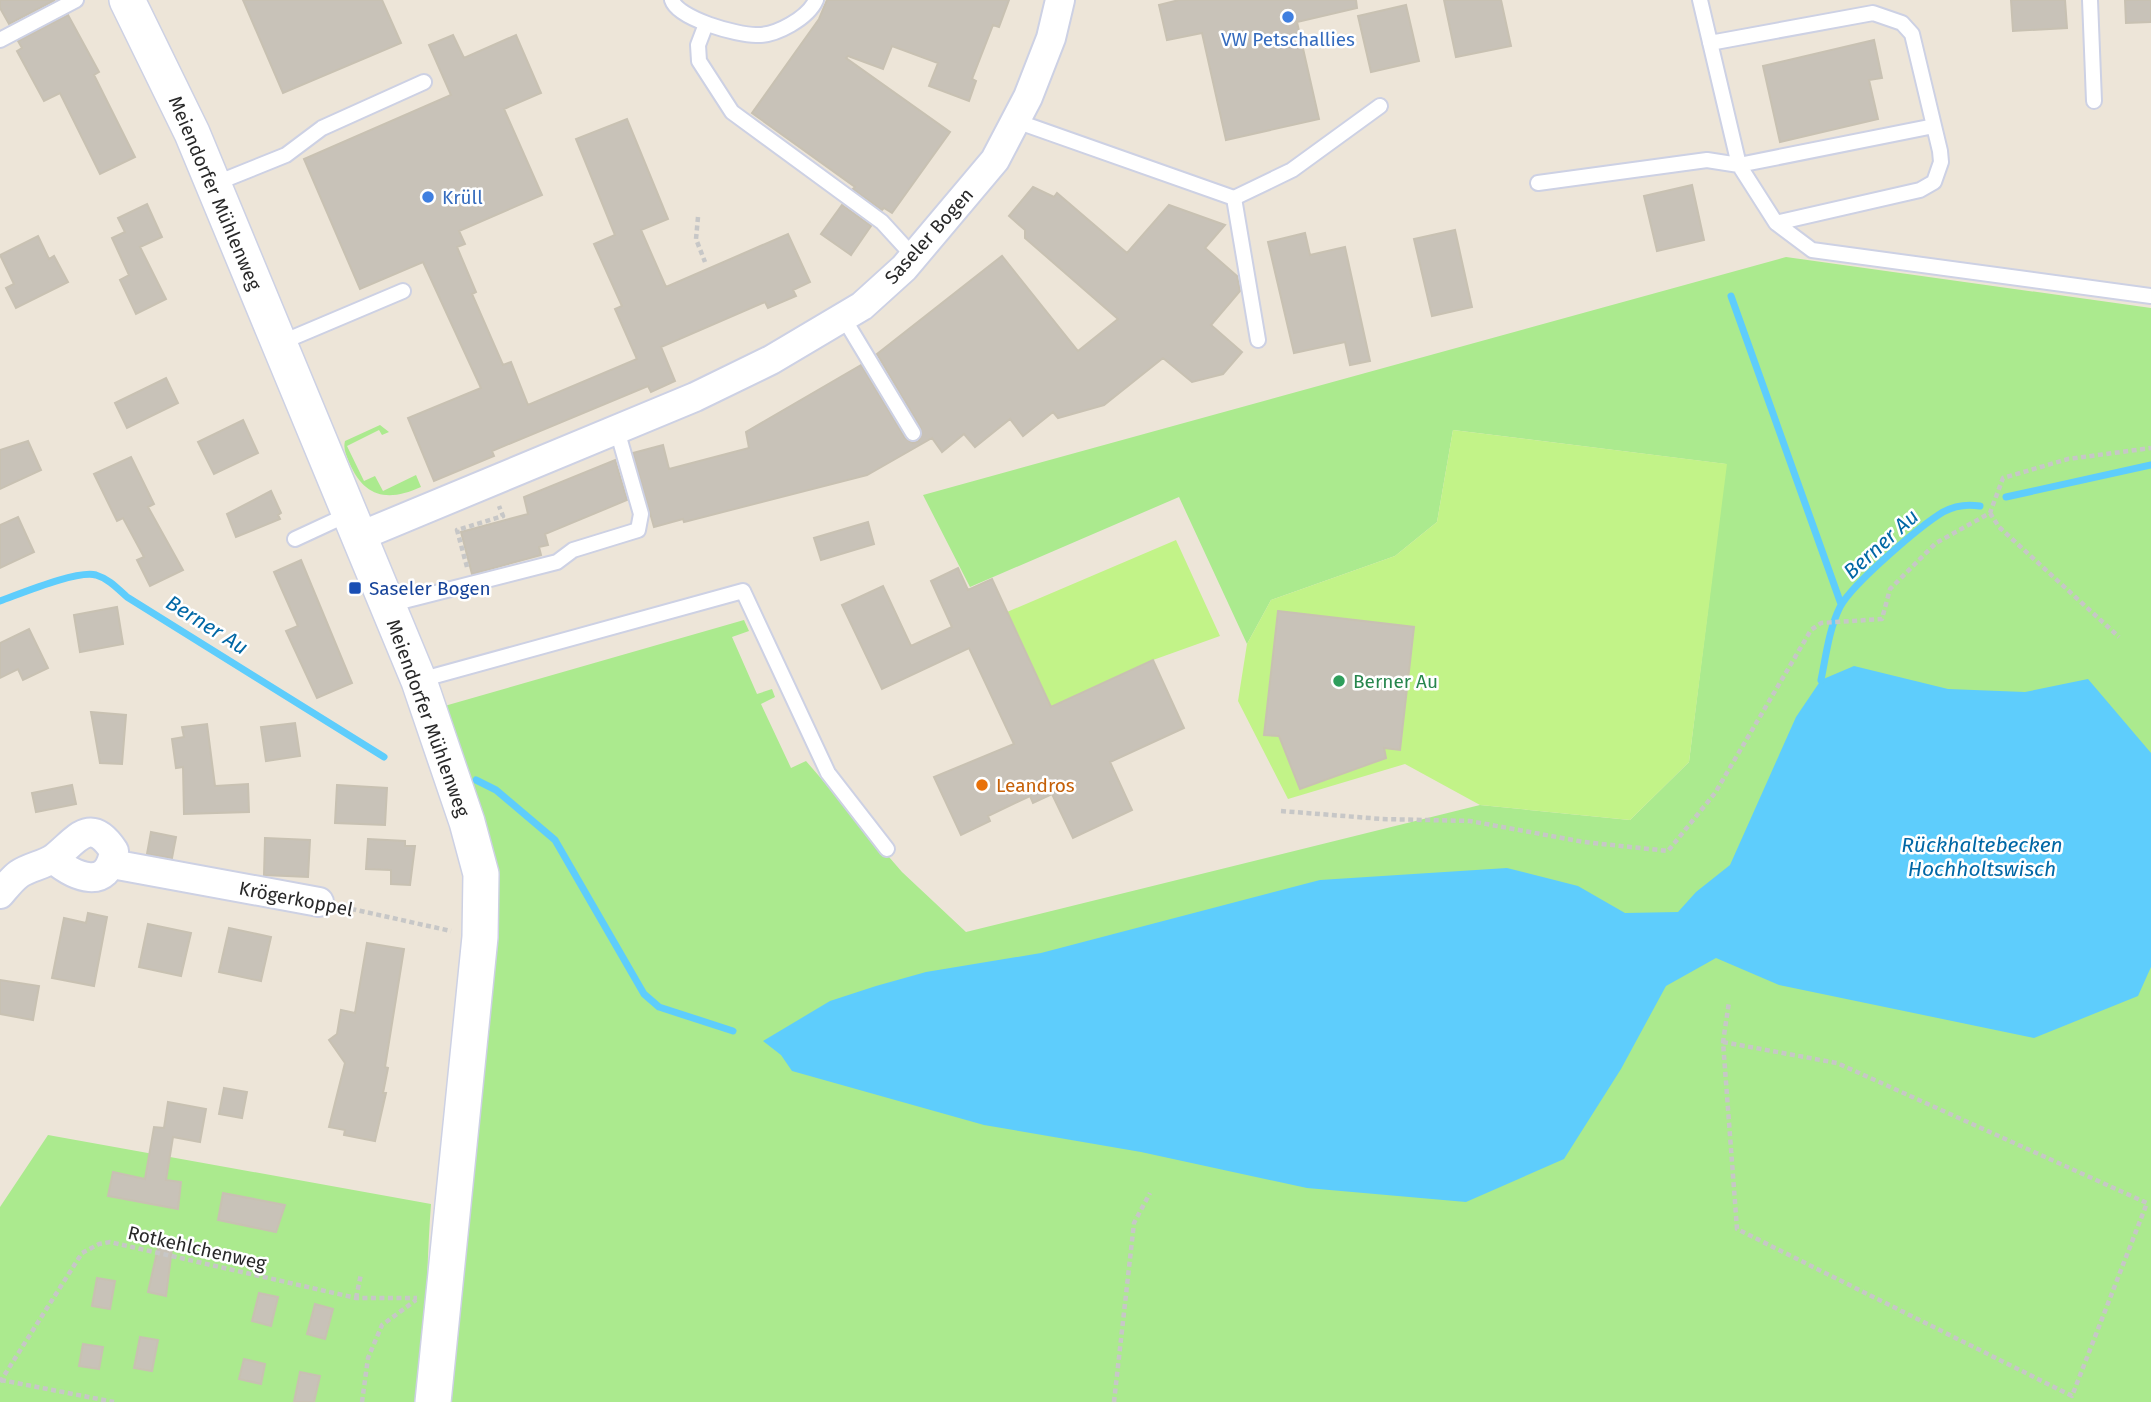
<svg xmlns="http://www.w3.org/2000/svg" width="2151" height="1402" viewBox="0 0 2151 1402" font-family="'Fira Sans',sans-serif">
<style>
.green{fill:#abea8e}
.pitch{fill:#c2f388}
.water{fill:#5ecdfc}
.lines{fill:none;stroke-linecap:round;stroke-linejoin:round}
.stream{stroke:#5ecdfc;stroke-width:7}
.building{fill:#c8c2b8;stroke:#c8c1b2;stroke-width:2}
.service-casing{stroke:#cdd1e4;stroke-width:18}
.minor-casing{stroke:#cdd1e4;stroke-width:32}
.tertiary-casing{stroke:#cdd1e4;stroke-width:38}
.path{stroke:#c7c7c7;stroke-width:4.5;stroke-dasharray:5 3.5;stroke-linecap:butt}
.service{stroke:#fff;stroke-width:14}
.minor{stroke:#fff;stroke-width:28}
.tertiary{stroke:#fff;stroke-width:35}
.shop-dot{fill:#3f7fe0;stroke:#fff;stroke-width:2.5}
.transit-dot{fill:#1a4fb4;stroke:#fff;stroke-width:2.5}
.leisure-dot{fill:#2e9e5b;stroke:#fff;stroke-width:2.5}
.food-dot{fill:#e8710a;stroke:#fff;stroke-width:2.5}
.labels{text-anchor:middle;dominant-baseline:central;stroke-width:5;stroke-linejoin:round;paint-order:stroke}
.shop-label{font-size:19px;fill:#366cbe;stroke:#fff}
.street-label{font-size:19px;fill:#292929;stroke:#fff}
.transit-label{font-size:19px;fill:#164399;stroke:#fff;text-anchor:start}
.leisure-label{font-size:19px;fill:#27864d;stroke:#fff;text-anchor:start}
.food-label{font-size:19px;fill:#c56008;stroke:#fff;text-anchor:start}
.water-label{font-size:21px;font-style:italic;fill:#0067a5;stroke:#fff}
</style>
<rect width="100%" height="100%" fill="#ede5d8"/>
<path class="green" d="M1786,257L2151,308V1402H444L487,1022L441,707L744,620L749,631L732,637L757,694L772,689L775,697L761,704L791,768L806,761L902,872L966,932L1480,805L1630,820L1689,762L1726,464L1453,430L1437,522L1395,556L1271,600L1247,644L1179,497L970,587L923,495Z
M380,425L389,432L382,435L379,430L347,446L364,481L375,476L383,491L416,475L421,487C388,502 364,498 349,462C346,454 343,449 345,441Z
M48,1135L431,1204C426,1270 427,1336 419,1402H0V1207Z"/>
<path class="pitch" d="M1453,430L1727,464L1689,762L1630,820L1480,805L1405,764L1288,799L1238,701L1247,644L1271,600L1395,556L1437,522Z
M1176,540L1220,636L1153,660L1051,707L1007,612Z"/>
<path class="water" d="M1854,666L1948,689L2025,692L2088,679L2151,753V967L2138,996L2034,1038L1779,985L1716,958L1666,986L1621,1069L1564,1159L1466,1202L1307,1188L1141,1152L984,1125L792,1071L781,1055L763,1041L830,1001L876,986L926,972L1041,953L1320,880L1507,868L1578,886L1625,913L1678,912L1696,892L1730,865L1796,717L1821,680Z"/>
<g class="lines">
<path class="stream" d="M1731,296L1841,604
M2006,497L2151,465
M0,601C20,594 77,570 96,575C109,579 117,588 127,597L384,757
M1821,680C1826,656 1829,629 1840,607C1852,584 1920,526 1943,512C1954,506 1968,504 1980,506
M476,780L496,790L555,840L644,994L659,1007L733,1031"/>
</g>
<path class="building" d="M0,0H55L9,24L0,8Z
M243,0H382L401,43L283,93Z
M827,0H1009L999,27L993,25L972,79L976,81L969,101L929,86L938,63L892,46L883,69L848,56L846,58L950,132L892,213L884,208L882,210L853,189L855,187L752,113L819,19Z
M1179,0H1356L1357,8L1297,22L1319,119L1226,140L1202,33L1167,40L1159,5Z
M1444,0H1501L1511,46L1456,57Z
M2011,0H2065L2067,28L2013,31Z
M2125,0H2151V22L2126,23Z
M1406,5L1419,61L1371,72L1358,16Z
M68,15L99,72L94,75L135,157L100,174L60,93L44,101L17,51L22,48L18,41Z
M453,35L464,58L516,35L541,93L504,109L542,195L459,231L465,244L457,247L476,292L472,294L503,365L511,362L528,405L637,359L615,309L622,306L594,244L615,235L576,139L627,119L668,219L641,230L666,287L788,234L810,282L793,290L796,296L768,308L765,302L661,347L675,381L651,392L648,386L492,451L494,456L434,481L408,418L481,388L423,262L360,289L304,159L451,95L429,45Z
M1874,40L1882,78L1869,80L1878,119L1780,142L1763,66Z
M1692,185L1704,240L1657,251L1644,196Z
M1033,187L1054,197L1057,193L1127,253L1169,205L1225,225L1205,248L1237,276L1240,291L1211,325L1242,352L1223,374L1192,382L1163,358L1104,405L1058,418L1053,412L1023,436L1010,419L975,447L964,434L942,452L932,438L867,475L684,522L683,519L654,527L633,453L663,445L669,469L749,448L746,432L861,365L905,438L913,443L919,441L921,428L877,354L1002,256L1078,351L1118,319L1025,238V230L1009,216Z
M147,204L162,237L140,247L166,299L136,314L120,280L129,275L112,238L125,232L118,218Z
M842,205L871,226L851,255L821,234Z
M1455,230L1472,307L1432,316L1414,239Z
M1305,233L1310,255L1345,247L1370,361L1350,365L1345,342L1294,353L1268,242Z
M38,236L49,259L54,256L68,282L16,308L6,288L14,284L0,255Z
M166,378L178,403L127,428L115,403Z
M243,420L258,453L214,474L198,442Z
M28,441L41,470L0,489V450Z
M131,457L154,504L148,507L183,570L150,586L137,560L144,557L123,518L117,521L94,474Z
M615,460L627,500L545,534L548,545L539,547L541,555L472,574L461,532L528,514L524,497Z
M271,491L281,513L278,515L280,519L236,537L227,514Z
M18,517L34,552L0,568V525Z
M868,522L874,544L821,560L814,538Z
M301,560L352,683L317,698L286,631L298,626L274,572Z
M958,568L968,590L992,579L1051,707L1153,660L1184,728L1110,762L1132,810L1073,838L1052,794L1033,803L1030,796L988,816L990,821L961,835L934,777L1014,744L969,648L882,689L842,605L883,586L911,646L952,627L931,581Z
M117,607L123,644L80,652L74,615Z
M1278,611L1414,627L1400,750L1384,748L1386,758L1300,789L1279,736L1264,735Z
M29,629L48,668L23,680L18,669L0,678V643Z
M91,712L126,715L122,764L100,763Z
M295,723L300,756L266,761L261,727Z
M207,724L215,786L248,784L249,812L184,814L183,767L176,768L172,739L184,737L182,727Z
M72,785L76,804L36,812L32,793Z
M337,785L387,788L385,825L335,823Z
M151,832L176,837L172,858L147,854Z
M265,838L310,840L308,877L264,875Z
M368,839L405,841V846H415L410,885L391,884V870L366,869Z
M88,913L107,917L94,986L52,978L64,918L86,923Z
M148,924L191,933L181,976L139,967Z
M229,928L271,937L261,981L219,972Z
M367,943L404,949L385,1067L388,1068L383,1093H386L375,1141L344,1135L345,1130L329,1127L345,1063L329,1040L337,1034L341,1010L355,1013Z
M0,980L39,986L33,1020L0,1014Z
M224,1088L247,1092L242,1118L219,1114Z
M168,1102L206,1109L200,1142L173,1137L166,1180L181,1182L178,1209L108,1196L113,1172L145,1179L154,1127L164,1128Z
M223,1193L285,1205L276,1232L218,1220Z
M160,1239L173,1241L166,1296L148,1292Z
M97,1278L115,1281L110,1309L92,1306Z
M259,1293L278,1297L271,1326L252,1321Z
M315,1304L333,1309L325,1339L307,1334Z
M140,1337L158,1340L152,1371L134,1368Z
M83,1344L103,1347L99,1369L79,1366Z
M244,1359L265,1364L261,1384L239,1379Z
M300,1372L320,1376L314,1402H294Z"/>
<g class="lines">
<g class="service-casing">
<path id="service" d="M672,0C678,19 737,35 756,35C776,36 808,18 816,0
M1700,0L1739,165L1776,223L1812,250L2151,296
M2090,0L2094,101
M706,24L698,45L699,61L732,112L882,222L914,257
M0,40L76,0
M1710,43L1873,13L1902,23L1912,34L1940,151L1941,162L1934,182L1920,190L1776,223
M1016,121L1234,198L1292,170L1380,106
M1538,183L1707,160L1739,165L1934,126
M214,184L286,155L322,128L424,82
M1234,198L1258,340
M843,317L913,433
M280,343L403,291
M295,539L349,514
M388,605L557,562L573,550L638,530L641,514L617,430
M420,680L743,591L828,773L887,849"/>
</g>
<g class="minor-casing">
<path id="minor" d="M358,537L695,397L771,360L862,306L904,268L995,160L1028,97L1051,38L1060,0
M112,864L319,902
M0,894C6,887 12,879 19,874C29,867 44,865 54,858C76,841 90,814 114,851C108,892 75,877 53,859"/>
</g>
<g class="tertiary-casing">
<path id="tertiary" d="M127,0L192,133L419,681L467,822L481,874L480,937L433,1402"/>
</g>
<path class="path" d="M698,217L696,239L705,262
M1990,513L1999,527L2119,637
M467,567L457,530L503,516L499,506
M1281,811L1382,819L1470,821L1584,842L1668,851L1715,793L1811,630L1821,623L1882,619L1890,589L1936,543L1990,513L2003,478L2068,459L2151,448
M343,907L451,931
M1723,1042L1837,1063L2147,1203L2072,1396L1737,1229L1723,1042L1729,1002
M356,1298L361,1274
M1,1380L114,1402
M0,1382L82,1253L99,1244L110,1242L356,1298H417
M362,1402L368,1358L382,1325L416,1300
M1114,1402L1134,1223L1150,1193"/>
<use href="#service" class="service"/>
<use href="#minor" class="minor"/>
<use href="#tertiary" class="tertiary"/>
</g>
<g class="shop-dot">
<circle cx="1288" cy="17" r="7"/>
<circle cx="428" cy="197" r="7"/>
</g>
<rect class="transit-dot" x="348" y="581" width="14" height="14" rx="3.5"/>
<circle class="leisure-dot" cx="1339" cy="681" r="7"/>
<circle class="food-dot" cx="982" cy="785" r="7"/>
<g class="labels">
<g class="shop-label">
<text x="1288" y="39">VW Petschallies</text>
<text x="442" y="197" text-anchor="start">Krüll</text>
</g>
<g class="street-label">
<text transform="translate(215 193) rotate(67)">Meiendorfer Mühlenweg</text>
<text transform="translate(929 236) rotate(-48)">Saseler Bogen</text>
<text transform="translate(428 718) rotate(70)">Meiendorfer Mühlenweg</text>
<text transform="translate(296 899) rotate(11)">Krögerkoppel</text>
<text transform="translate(197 1248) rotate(13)">Rotkehlchenweg</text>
</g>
<g class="transit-label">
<text x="369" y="588">Saseler Bogen</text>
</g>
<g class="leisure-label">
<text x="1353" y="681">Berner Au</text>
</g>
<g class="food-label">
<text x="996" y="785">Leandros</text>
</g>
<g class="water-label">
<text transform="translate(1881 544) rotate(-42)">Berner Au</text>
<text transform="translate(207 625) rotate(32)">Berner Au</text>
<text x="1982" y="845">Rückhaltebecken<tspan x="1982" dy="24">Hochholtswisch</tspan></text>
</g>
</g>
</svg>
